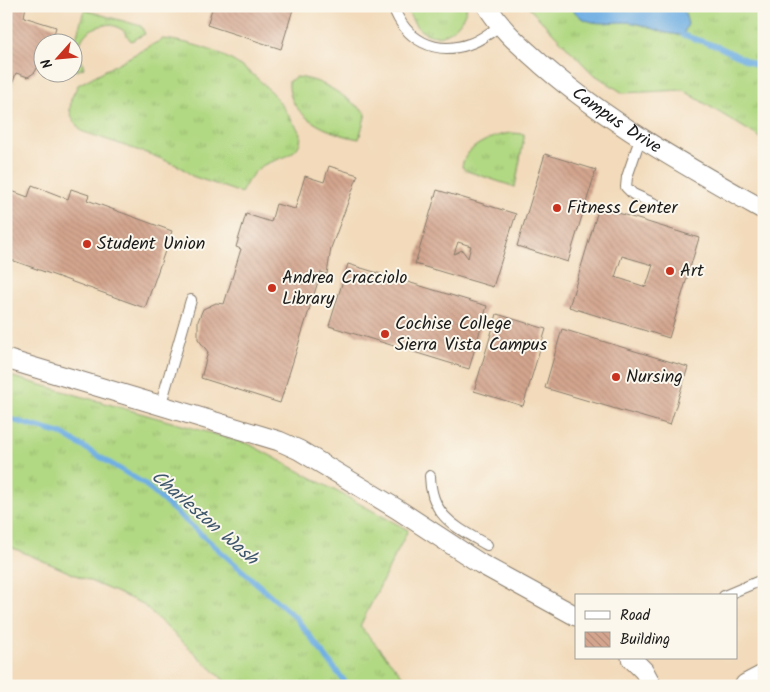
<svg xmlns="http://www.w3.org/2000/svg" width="770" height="692" viewBox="0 0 770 692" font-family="Kalam,sans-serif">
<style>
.grass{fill:url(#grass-tufts);stroke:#667a4f}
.water{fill:#70afe3;stroke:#466680}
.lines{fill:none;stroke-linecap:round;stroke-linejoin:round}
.stream{stroke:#70afe3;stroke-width:5.5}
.building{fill:url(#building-back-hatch);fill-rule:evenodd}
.service-casing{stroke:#877b6b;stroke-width:12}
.minor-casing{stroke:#877b6b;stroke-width:21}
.tertiary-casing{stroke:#877b6b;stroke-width:26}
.service{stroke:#fff;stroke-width:10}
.minor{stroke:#fff;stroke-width:19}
.tertiary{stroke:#fff;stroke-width:24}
.poi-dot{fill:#c8321e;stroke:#fbf7ec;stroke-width:2}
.labels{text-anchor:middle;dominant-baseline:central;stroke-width:4;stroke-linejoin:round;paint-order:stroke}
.street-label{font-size:18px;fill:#1c1c1c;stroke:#fbf7ec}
.poi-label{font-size:18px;fill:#1c1c1c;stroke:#fbf7ec;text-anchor:start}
.water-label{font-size:19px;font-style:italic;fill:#3e576c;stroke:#fbf7ec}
</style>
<defs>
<pattern id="grass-tufts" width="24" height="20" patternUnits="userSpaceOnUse" patternTransform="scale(1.25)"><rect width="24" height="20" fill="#b1d882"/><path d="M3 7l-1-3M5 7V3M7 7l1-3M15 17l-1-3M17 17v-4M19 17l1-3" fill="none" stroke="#98b970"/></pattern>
<pattern id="building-back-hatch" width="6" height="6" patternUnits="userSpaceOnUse" patternTransform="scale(1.25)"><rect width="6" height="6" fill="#d3a58e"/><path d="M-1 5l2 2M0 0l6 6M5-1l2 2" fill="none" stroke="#b58d7a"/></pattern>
</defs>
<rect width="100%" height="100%" fill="#fbf7ec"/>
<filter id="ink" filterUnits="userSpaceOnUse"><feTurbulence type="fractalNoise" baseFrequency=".02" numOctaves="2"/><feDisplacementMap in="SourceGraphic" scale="10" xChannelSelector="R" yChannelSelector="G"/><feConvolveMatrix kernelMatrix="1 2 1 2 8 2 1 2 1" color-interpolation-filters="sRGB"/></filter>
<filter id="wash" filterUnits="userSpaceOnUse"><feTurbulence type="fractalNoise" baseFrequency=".0096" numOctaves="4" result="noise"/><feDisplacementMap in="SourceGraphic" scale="20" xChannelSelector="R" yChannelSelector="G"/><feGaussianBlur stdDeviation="1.12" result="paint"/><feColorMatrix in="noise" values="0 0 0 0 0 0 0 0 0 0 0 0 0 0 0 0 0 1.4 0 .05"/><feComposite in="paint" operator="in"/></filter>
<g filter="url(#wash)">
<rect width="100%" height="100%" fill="#f2daba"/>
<path class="grass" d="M405,6H467C462,30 437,47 417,27C412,21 409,13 405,6Z
M527,6H764V140L683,90L623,93L592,73Z
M84,10L141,26L145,34L131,41L123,30L111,24C84,27 73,41 84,68L77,71L73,69V49Z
M163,39C218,45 262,71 291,119C295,126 303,133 300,142C296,157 274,159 262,166C252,173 247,182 241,193L192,176L181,167L152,155L81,131L73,120L70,111L71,99L78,85Z
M296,77C324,79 345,97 366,113L359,139C331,134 286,117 289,81Z
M511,133L524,134V138L515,187L467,171L462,167C464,146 494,135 511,133Z
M6,375L249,444L408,530L360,626L411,686H230L141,603L6,545Z"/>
<path class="water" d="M570,6H683L688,24L683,35C666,35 654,28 638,24C613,17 589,34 570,6Z"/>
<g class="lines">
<path class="stream" d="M683,35L719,47L764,69
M6,418L62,434L143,483L296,618L348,686"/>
</g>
<g id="blocks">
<path class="building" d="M6,6H26L24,17L56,27L52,42H42V59L35,72L28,77L16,73L9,94L6,93Z
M213,6H294L281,49L207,25Z
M545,154L596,170L568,262L517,246Z
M329,166L358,175L331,248L327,274L321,272L280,403L201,378L208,352L198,339V321L203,309L216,303L224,304L241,249L236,247L246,214L271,222L276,204L295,209L305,176L324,182Z
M32,185L68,199L71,189L89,195L87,200L172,231L145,308L6,258V189L28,197Z
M437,190L516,214L493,287L415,264ZM458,242L471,246L468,258L462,250L454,254Z
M599,207L699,238L669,338L569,307ZM622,256L653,265L646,287L615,277Z
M348,264L487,306L469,369L329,326Z
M497,314L546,329L523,406L474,391Z
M562,329L688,367L670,425L545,388Z"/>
</g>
</g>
<g filter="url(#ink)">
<use href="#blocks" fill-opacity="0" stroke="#877b6b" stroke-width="1"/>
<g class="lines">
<g class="service-casing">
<path id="service" d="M393,6C405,40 435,56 469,44C480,41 490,32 499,27
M640,139L627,177L626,187L633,194L664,208
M160,407L191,300
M430,476C431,517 456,527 487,545
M724,596L764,579"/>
</g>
<g class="minor-casing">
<g id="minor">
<path id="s1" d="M487,6C503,32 519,44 541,64C609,123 686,166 764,210"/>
<path d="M6,359L279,441L299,450L397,509L481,564L576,616"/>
<path d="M631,658L644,671L652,686"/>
</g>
</g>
<g class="tertiary-casing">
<path id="tertiary" d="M747,686L764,677"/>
</g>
<use href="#service" class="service"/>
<use href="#minor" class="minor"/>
<use href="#tertiary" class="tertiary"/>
</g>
</g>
<g class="poi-dot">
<circle cx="557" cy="208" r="5"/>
<circle cx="87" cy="244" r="5"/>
<circle cx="670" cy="271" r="5"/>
<circle cx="272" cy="288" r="5"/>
<circle cx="385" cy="334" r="5"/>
<circle cx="616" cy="377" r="5"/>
</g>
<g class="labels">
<g class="street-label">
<text stroke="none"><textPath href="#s1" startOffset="174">Campus Drive</textPath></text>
</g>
<g class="poi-label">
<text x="567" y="208">Fitness Center</text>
<text x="97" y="244">Student Union</text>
<text x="680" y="271">Art</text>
<text x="282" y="278">Andrea Cracciolo<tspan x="282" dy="21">Library</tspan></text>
<text x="395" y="324">Cochise College<tspan x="395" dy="21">Sierra Vista Campus</tspan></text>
<text x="626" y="377">Nursing</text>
</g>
<g class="water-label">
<text transform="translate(204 518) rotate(41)">Charleston Wash</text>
</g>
</g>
<rect width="770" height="692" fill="none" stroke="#fbf7ec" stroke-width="25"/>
<rect x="575" y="594" width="162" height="65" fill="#fbf7ec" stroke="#a29f99"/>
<rect x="585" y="611" width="25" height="8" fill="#ffffff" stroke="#a29f99"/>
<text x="620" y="620" font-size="15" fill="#1c1c1c">Road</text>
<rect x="585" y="632" width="25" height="15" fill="url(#building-back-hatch)" stroke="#a29f99"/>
<text x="620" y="644" font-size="15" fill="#1c1c1c">Building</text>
<g transform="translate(58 58) rotate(243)"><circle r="24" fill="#fbf7ec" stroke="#a29f99"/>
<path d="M0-4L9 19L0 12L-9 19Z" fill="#c8321e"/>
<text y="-8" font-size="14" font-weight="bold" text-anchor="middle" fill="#1c1c1c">N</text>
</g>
</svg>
